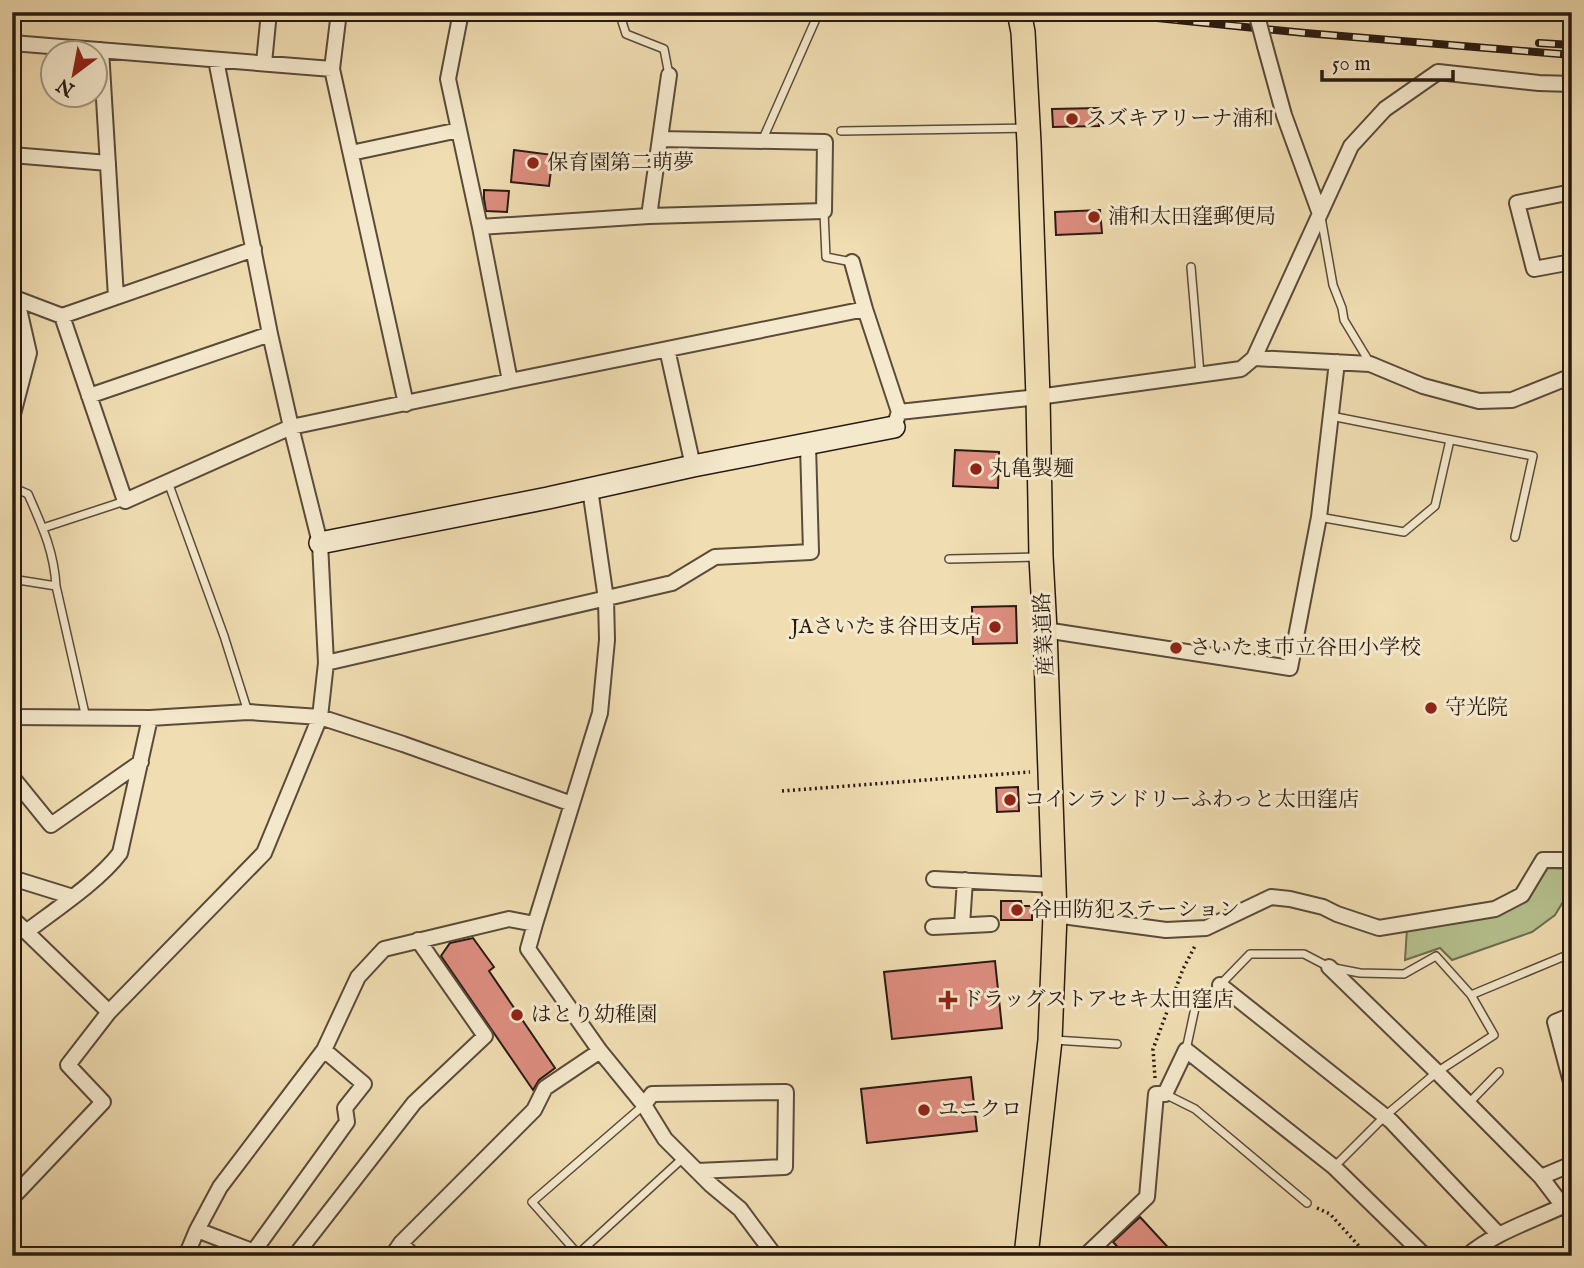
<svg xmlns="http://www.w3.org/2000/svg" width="1584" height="1268" viewBox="0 0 1584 1268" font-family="'IM FELL English','Noto Serif JP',serif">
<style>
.green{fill:#b6c28f;stroke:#6f6e50;stroke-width:2}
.building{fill:#dd8d7f;stroke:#281a12;stroke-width:2}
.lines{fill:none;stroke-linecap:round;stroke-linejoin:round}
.lane-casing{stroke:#5a4b3a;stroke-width:10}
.street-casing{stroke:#5a4b3a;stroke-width:18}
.secondary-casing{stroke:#281a12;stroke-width:24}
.primary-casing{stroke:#281a12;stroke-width:26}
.path{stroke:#281a12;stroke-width:3.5;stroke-dasharray:2 3.5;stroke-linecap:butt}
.lane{stroke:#f5e9cd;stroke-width:7}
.street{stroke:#f5e9cd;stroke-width:14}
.secondary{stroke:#f5e9cd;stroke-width:21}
.primary{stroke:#f0ddb2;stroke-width:23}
.rail-casing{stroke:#281a12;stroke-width:8}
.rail{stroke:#f5e9cd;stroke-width:5;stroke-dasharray:16;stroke-linecap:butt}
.street-bridge-casing{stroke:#5a4b3a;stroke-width:18;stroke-linecap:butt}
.street-bridge{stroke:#f5e9cd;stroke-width:14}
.poi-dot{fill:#8f2418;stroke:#f5e9cd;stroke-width:2.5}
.labels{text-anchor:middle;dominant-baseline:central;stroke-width:6;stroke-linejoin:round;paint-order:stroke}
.poi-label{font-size:21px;fill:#281a12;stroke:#f5e9cd;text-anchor:start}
.street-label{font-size:21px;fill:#281a12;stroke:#f5e9cd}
</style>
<rect width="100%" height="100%" fill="#f0ddb2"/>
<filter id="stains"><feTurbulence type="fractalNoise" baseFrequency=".00286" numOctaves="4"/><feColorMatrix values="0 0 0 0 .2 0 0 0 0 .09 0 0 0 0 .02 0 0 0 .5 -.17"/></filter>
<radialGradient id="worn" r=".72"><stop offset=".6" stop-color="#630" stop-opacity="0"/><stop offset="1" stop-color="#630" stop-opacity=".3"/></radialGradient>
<path class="green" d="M1548,868L1572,869V887L1555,915L1532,932L1452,960L1440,948L1405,960L1407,928L1524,900Z"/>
<path class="building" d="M1099,108V126L1053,127L1052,109Z
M514,150L553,155L549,186L511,182Z
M484,190L509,191L507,212L486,211L484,199Z
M1100,210L1102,233L1056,235L1055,212Z
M955,450L999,452L998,488L953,486Z
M1016,606L1017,643L973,644L972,607Z
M1018,787L1019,811L997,812L996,788Z
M1001,901H1021L1022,906H1032V920H1001Z
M473,938L494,967L489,971L555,1068L539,1080L533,1090L441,956L450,943Z
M995,961L1002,1028L892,1039L884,972Z
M971,1077L977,1131L867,1143L861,1089Z
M1140,1217L1176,1256H1126L1113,1242Z"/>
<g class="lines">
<g class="lane-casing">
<path id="lane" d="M619,12L626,34L664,49L669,75
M841,131L1026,128
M762,141L819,12
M824,212L826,257L852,262
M1321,217L1333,285L1342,308L1344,320L1370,363
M1191,267L1200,374
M1331,416L1533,456L1515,537
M168,482L224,636L248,712
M12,487L28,494C42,526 54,551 56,586L86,718
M1319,517L1404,532L1435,506L1450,440
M43,528L125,501
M949,559L1039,557
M12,579L56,586
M1471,995L1572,953
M1054,1040L1117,1044
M1186,1050L1195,1008L1220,985L1250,954H1304L1329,967L1360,973L1404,974L1436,956L1471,995L1494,1035L1437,1072L1385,1116L1334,1167
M1165,1094L1195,1109L1307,1203
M1469,1103L1499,1072
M644,1105L532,1202L578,1254L683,1158"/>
</g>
<g class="street-casing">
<path id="street" d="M461,12L448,79L480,227L510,381
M12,43L332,69L406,404
M1265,46L1284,115L1320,214
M101,50L116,297
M264,63L269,12
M332,69L339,12
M351,153L459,130
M12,155L108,163
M1572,192L1517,203L1534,269L1572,262
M649,216L669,75
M480,227L649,216L824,211L825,142L660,139
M852,262L865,309L899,412
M12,297L62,316L125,501L291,427L510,381L865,309
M62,316L254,249
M667,349L693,466
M1254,358L1370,364L1423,386L1479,401L1512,400L1572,376
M89,396L270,334
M12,418L29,353L19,309L13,297
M894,427L899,412L1038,397L1241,369L1254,358L1351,146L1385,109L1438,72L1539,83L1572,84
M1045,630L1290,668L1319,517L1337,362
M326,663L672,583L715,557L811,552L808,445
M12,717L150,718L248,712L320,717L403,744L572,804
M12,777L51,825L141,762
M12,878L73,897
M934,879L1054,885
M1055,915L1166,930L1206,928L1271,897L1290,899L1323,907L1337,914L1379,928L1495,909L1522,895L1543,860H1572
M12,918L109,1012
M535,924L600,713L607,640L606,599L590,489
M962,925L965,880
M933,927L991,924
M26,932C55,910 99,881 120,853L150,718
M1329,967L1437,1072L1541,1177L1563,1206
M1220,985L1391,1121L1499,1235
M1572,1015L1555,1022L1572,1086
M644,1105L652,1094L786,1092L785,1167L697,1171
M1541,1177L1572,1164
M12,1198L103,1102L68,1065L109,1012L264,853L320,717L326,663L320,543L291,427L270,334L216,60
M197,1230L265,1256
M401,1243L413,1256
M254,1251L347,1122L345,1108L364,1084L324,1050
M186,1256L197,1230L220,1187L324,1050L358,977L384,949L509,919L535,924L528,949L600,1051L644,1105L665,1139L710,1184L740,1209L775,1256
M295,1256L414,1103L485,1036L418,940
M392,1256L401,1243L534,1110L545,1088L600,1051
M1085,1256L1147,1197L1156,1094H1165L1186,1050L1334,1167L1425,1256
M1467,1256C1494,1233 1531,1221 1563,1206L1570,1210"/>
</g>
<g class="secondary-casing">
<path id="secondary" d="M320,543L548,498L693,466L894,427"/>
</g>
<g class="primary-casing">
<path id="primary" d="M1019,12L1023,32L1029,143L1038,397L1041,557L1045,630L1055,915L1050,1040L1026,1256"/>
</g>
<path class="path" d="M782,791L1030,772
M1155,1078L1153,1049L1183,969L1196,944
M1317,1208L1330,1214L1368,1256"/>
<use href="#lane" class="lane"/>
<use href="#street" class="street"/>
<use href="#secondary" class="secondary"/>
<use href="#primary" class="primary"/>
<g class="rail-casing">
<path id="rail" d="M1098,12L1305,33L1572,55
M1539,43L1572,45"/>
</g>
<use href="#rail" class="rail"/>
<g class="street-bridge-casing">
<path id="street-bridge" d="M1256,12L1265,46"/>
</g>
<use href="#street-bridge" class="street-bridge"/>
</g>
<g class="poi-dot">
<circle cx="1072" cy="119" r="7"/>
<circle cx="533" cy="163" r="7"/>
<circle cx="1094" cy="217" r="7"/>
<circle cx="976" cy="469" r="7"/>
<circle cx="995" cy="627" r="7"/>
<circle cx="1176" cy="648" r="7"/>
<circle cx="1431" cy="708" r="7"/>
<circle cx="1010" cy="800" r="7"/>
<circle cx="1017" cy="910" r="7"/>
<path d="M944.5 989.5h7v7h7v7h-7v7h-7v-7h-7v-7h7z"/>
<circle cx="517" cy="1015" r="7"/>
<circle cx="924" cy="1110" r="7"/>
</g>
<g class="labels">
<g class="poi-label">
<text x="1086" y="119">スズキアリーナ浦和</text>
<text x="547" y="163">保育園第二萌夢</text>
<text x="1108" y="217">浦和太田窪郵便局</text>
<text x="990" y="469">丸亀製麺</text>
<text x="981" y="627" text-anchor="end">JAさいたま谷田支店</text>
<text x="1190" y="648">さいたま市立谷田小学校</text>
<text x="1445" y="708">守光院</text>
<text x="1024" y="800">コインランドリーふわっと太田窪店</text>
<text x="1031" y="910">谷田防犯ステーション</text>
<text x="962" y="1000">ドラッグストアセキ太田窪店</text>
<text x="531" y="1015">はとり幼稚園</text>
<text x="938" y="1110">ユニクロ</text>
</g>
<g class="street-label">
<text transform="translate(1045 634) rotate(-93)">産業道路</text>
</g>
</g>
<rect width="1584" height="1268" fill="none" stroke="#f0ddb2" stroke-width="42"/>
<rect x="14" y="14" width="1556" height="1240" fill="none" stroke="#281a12" stroke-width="3.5"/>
<rect x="21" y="21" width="1542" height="1226" fill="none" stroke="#281a12" stroke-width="2"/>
<g transform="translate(74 74) rotate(212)"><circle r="33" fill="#f5e9cd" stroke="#a39682" stroke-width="2"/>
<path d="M0-5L12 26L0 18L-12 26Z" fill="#8f2418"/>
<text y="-10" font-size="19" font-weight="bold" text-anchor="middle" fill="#281a12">N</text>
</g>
<path d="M1322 70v10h131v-10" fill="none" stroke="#281a12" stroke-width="3.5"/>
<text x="1332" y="70" font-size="21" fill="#281a12" stroke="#f5e9cd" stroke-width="5" paint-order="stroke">50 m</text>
<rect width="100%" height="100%" filter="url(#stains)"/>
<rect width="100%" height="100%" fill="url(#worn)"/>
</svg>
